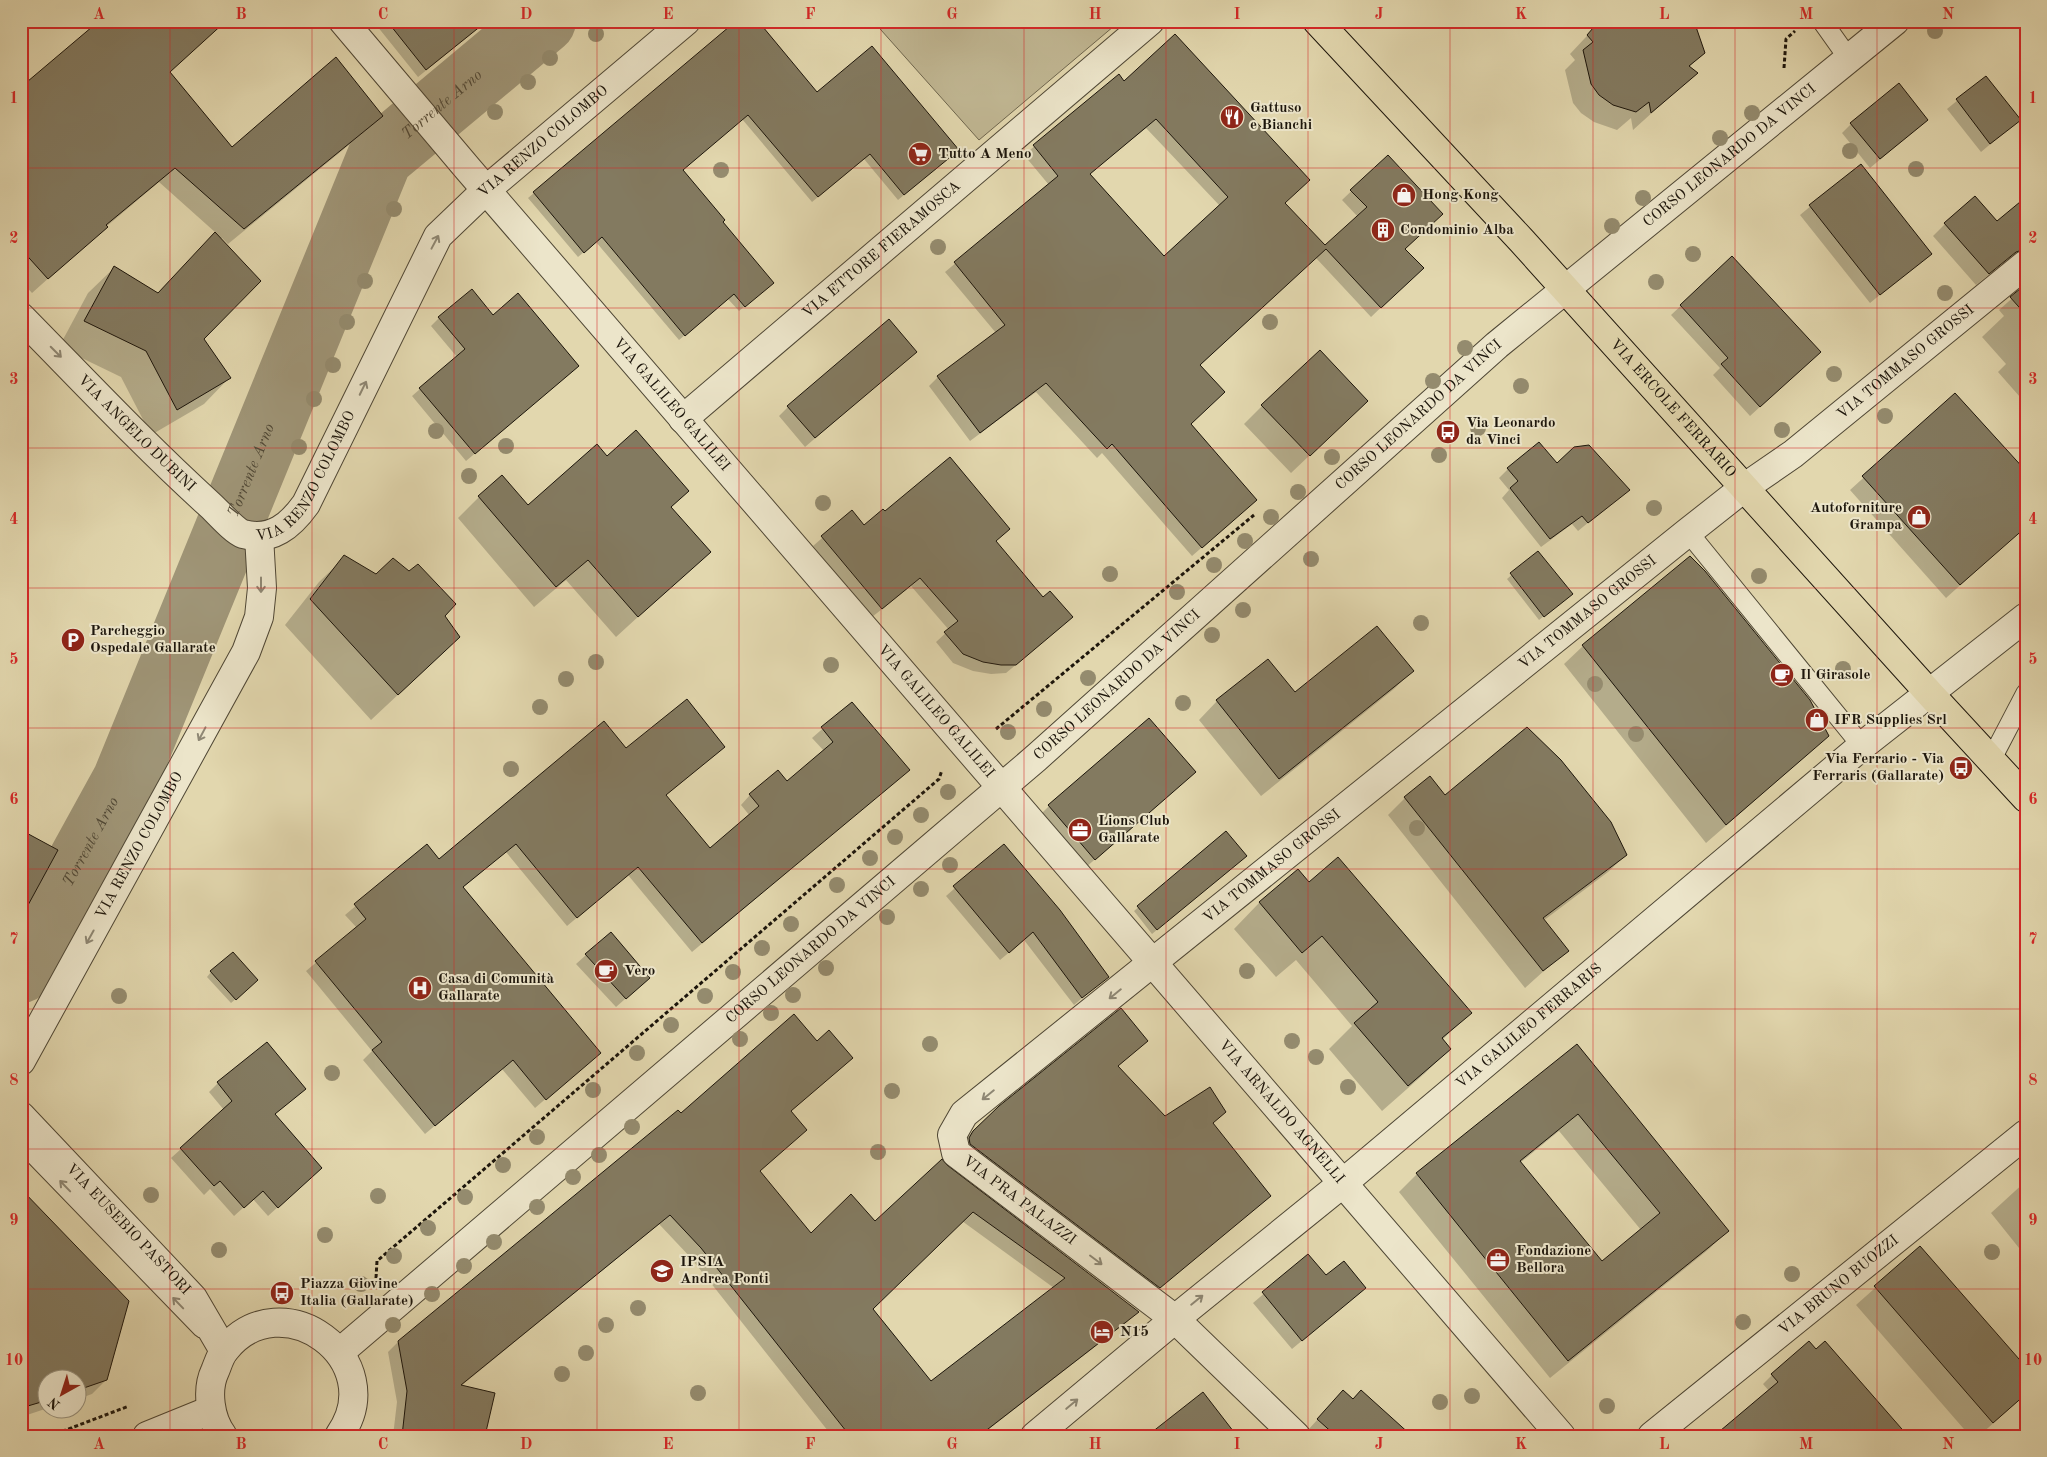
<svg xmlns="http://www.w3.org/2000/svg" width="2047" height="1457" viewBox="0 0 2047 1457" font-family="'Old Standard TT',serif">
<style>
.green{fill:#c0b692;stroke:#6e664e}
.shadow{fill:#0003;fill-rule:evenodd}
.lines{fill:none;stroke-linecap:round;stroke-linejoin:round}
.river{stroke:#9f9577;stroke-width:66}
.building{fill:#837a60;stroke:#1c150b;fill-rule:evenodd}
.lane-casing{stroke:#4e4634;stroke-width:21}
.street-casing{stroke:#4e4634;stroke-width:30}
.primary-casing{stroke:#1c150b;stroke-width:30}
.path{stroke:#1c150b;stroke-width:3;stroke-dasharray:4 2.5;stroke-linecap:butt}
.lane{stroke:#ece5ca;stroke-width:19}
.street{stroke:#ece5ca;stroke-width:28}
.primary{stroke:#e2d7ae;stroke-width:28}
.tree{fill:#948b6e}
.oneway{stroke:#8e8774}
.grid{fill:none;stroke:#d62828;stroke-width:1;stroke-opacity:0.55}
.labels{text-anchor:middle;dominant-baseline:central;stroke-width:4;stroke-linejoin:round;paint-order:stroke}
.poi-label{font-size:15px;font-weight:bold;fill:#1c150b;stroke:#ece5ca;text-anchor:start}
.street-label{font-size:15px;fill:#1c150b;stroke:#ece5ca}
.water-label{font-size:16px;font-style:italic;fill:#504836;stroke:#ece5ca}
.neatline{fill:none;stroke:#d62828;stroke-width:2}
.grid-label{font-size:16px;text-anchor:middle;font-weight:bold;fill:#d62828}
</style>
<rect width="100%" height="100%" fill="#e2d7ae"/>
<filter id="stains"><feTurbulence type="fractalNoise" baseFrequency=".004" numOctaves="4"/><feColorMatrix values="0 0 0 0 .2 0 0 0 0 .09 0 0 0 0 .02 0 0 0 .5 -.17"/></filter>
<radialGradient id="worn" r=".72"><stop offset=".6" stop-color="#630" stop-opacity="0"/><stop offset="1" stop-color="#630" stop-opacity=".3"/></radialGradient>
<path class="green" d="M873,21H1120L979,140Z"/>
<path class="shadow" d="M100,21H226L169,72L232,149L382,115L366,131L228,244L222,238L220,239L202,339L229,378L204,404L151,435L121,377L59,347L88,293L114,268L157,294L216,233L159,182L107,226L32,293L21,281V88Z
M373,21H487L418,77Z
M738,21L817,94L952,155L898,200L864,159L812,202L742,119L682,170L721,222L767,288L739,311L728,299L679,340L596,242L578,257L528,198Z
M1601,21L1704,53L1689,67L1696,73L1633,130L1631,118L1617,130L1594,122L1581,113L1573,103L1565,70L1575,60L1570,54Z
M2004,21H2018L2010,28Z
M1119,76L1124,83L1284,203L1325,247L1358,217L1342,200L1388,156L1404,249L1413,277L1371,317L1316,258L1199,366L1189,424L1246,509L1192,556L1102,453L1097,458L1036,392L970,441L929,386L938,377L996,333L945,272L1049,185L1024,155ZM1146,128L1220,206L1164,258L1089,174Z
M1986,77L2019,120L1981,152L1947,109Z
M1927,120L1870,168L1842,133L1851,124Z
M1860,165L1930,254L1870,303L1800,215Z
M2026,198V266L2010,260L2002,264L1976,285L1933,236L1945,224L1997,223Z
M1732,258L1810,361L1750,416L1713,375L1720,368L1671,315Z
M2026,286V392L2020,397L1998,372L2006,364L1982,337L2004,316L1999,310Z
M493,316L569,374L466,461L412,396L457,357L431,326L439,318Z
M915,352L805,447L779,416L788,407Z
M1955,395L2026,526L1946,598L1850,490Z
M1262,406L1348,419L1291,473L1244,424Z
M607,457L670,508L709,552L616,637L566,580L534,607L458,518L479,497L528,507Z
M1557,464L1628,490L1578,531L1572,524L1541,547L1502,498L1509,490L1499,478L1508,469Z
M852,512L864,527L995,541L1043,598L1062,626L1006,673L991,674L973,671L953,663L936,642L949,630L911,586L872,617L813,546Z
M1538,552L1567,598L1539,620L1507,579Z
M345,557L443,616L433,662L371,720L285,625L319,582Z
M1583,646L1827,735L1808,754L1706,843L1564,664Z
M1268,660L1294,693L1412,671L1394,689L1261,796L1199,720L1217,701Z
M852,703L908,770L692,952L628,875L567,926L506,852L462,888L599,1053L535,1108L502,1069L425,1134L363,1060L372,1051L306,971L357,928L345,915L427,846L439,860L626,750L724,747L665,796L710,850L750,816L741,805L750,795L787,782L824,751L812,738Z
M1430,778L1445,797L1626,855L1608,872L1543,921L1567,950L1525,988L1388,815L1405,798Z
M1185,781L1085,868L1040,815L1049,806Z
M1226,833L1241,860L1152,934L1134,911Z
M1004,845L1107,977L1074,1005L1024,940L1000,960L946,896Z
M1298,871L1309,884L1470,1013L1442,1040L1450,1049L1424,1074L1382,1111L1329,1049L1352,1026L1296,960L1276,977L1234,929L1259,903Z
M586,955L649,978L616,1007L576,964Z
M211,972L252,985L231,1003L207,977Z
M1147,1041L1117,1067L1165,1117L1225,1112L1212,1123L1263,1202L1152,1293L964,1150L966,1138L973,1131Z
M1577,1046L1727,1231L1709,1249L1550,1378L1399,1192L1417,1174ZM1559,1131L1641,1230L1602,1263L1520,1163Z
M841,1068L790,1112L795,1140L759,1172L811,1234L875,1223L946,1166L1137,1312L1127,1322L980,1436H832L691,1258L659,1224L461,1386L484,1436H393L397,1402L388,1352L398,1342L681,1115ZM962,1221L1054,1288L931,1383L871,1309Z
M218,1083L304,1089L274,1115L311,1177L268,1216L253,1199L234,1216L210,1189L204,1195L171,1158L224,1110L209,1092Z
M2026,1181V1250L2023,1253L1991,1213Z
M21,1190L106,1380L92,1394L78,1399V1380H48V1408L21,1417Z
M1920,1248L2026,1394L1979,1436H1970L1856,1305Z
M1308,1256L1326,1277L1365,1288L1292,1349L1253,1303Z
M1815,1351L1769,1391L1763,1384L1772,1375Z
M1334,1401L1393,1436H1316L1309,1429Z"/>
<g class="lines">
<path class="river" id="s1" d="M21,970L125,781L380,157L543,21"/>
</g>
<path class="building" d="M99,21H226L170,72L232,147L336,57L383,116L244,229L175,168L106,225L108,227L48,279L21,249V87Z
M387,21H487L426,70Z
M736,21H758L817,92L872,46L959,150L904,195L870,154L818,197L748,115L683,170L725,220L723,222L774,283L745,307L734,294L685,336L602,237L584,253L533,192Z
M1599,21H1694L1705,53L1689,66L1698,73L1651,113L1649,102L1636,112L1613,105L1599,95L1591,84L1583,50L1593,42L1587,35Z
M1175,34L1310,180L1285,203L1325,245L1367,207L1350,190L1388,155L1443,214L1405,249L1424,268L1381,308L1326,249L1200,365L1225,392L1191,424L1257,500L1202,548L1112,444L1107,449L1046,383L980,433L937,376L1005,325L954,262L1058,176L1033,145L1119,74L1124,81ZM1156,119L1228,197L1164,256L1090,174Z
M1986,76L2021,120L1990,144L1956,99Z
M1899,83L1928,120L1880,159L1850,123Z
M1861,164L1932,254L1880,295L1809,205Z
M1975,196L1997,221L2026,197V249L2016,252L1989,274L1944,223Z
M215,232L261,281L204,339L231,378L177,410L146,351L84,321L114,266L158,293Z
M1732,256L1821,352L1760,407L1721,364L1728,358L1680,305Z
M2026,284V315L2010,297Z
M472,289L493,315L518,293L579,366L475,454L419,388L465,349L438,317Z
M889,319L917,352L815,438L787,406Z
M1320,350L1368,401L1310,456L1261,405Z
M1955,393L2026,471V527L1960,585L1862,476Z
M636,430L689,491L671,507L711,552L638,617L588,560L556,587L478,496L502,475L528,505L597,444L607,456Z
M1539,442L1557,463L1574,447L1589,445L1630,490L1588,523L1582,516L1550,539L1510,488L1518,481L1507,468Z
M950,457L1010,529L996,541L1043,597L1050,591L1073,617L1016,665H1001L983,662L963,654L944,632L958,621L920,578L882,609L821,536L852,510L864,525L883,509L885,511Z
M1538,551L1573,594L1544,617L1510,573Z
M344,555L376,574L393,558L409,571L418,564L456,604L445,616L460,637L398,695L310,599Z
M1690,556L1705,571L1810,700L1829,736L1726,825L1582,645Z
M1377,626L1414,671L1279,779L1216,700L1268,659L1295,692Z
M687,699L725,747L666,795L710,848L759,806L749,794L778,770L787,781L833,742L821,727L852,702L910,770L702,943L638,867L577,918L516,844L463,887L601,1053L546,1100L513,1060L435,1126L372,1050L382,1042L315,961L366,919L354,904L427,844L439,859L604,721L626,748Z
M1149,718L1196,772L1095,860L1048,805Z
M1527,727L1561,760L1611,822L1627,855L1543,918L1569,951L1543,971L1404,797L1430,776L1445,795Z
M21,830L58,850L21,918Z
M1226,831L1247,856L1157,930L1137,906Z
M1004,844L1060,910L1109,977L1082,998L1033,932L1009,953L953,886Z
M1338,857L1472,1013L1442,1038L1451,1049L1408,1086L1354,1023L1378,1002L1322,936L1302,953L1259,902L1298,869L1309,882Z
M611,932L650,978L626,999L585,954Z
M233,952L258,980L236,1000L210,971Z
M1121,1008L1148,1041L1118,1066L1165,1116L1210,1087L1226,1112L1213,1123L1271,1196L1160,1288L970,1144L969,1138L973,1131L999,1106Z
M794,1014L817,1041L829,1030L853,1058L791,1111L807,1130L760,1171L811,1233L851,1194L875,1221L942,1159L947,1165L1139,1312L979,1436H850L701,1248L670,1215L461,1385L495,1393L485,1436H402L407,1391L398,1341L678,1110L681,1113ZM973,1212L1065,1278L931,1381L873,1309Z
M267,1042L306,1089L275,1114L322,1168L278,1208L263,1191L244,1208L220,1181L214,1186L180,1148L232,1101L217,1082Z
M1577,1044L1729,1231L1568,1361L1416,1173ZM1578,1114L1660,1213L1602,1261L1520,1161Z
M21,1189L129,1301L107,1380L78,1390V1380H48V1400L21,1408Z
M1920,1246L2026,1367V1394L1993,1423L1874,1286Z
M1308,1254L1326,1275L1344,1261L1366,1288L1302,1341L1262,1292Z
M1809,1341L1816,1349L1825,1341L1908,1436H1714L1778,1382L1771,1374Z
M1343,1390L1353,1399L1361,1390L1412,1436H1336L1317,1419Z
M1203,1392L1237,1436H1147Z"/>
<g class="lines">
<g class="lane-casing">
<path id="lane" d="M1822,21L1849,59
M1688,532L1862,746
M1991,760L2026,693
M21,1141L202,1328"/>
</g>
<g class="street-casing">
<g id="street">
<path id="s2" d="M343,21L468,169L1561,1436"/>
<path id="s3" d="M21,317C83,380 144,445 209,504C217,511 234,531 243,534C272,542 291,525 306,504L438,236L486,190L686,21"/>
<path id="s4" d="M683,419L1150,21"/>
<path id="s5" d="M21,1061L246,652L259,617L262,588L259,536"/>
<path id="s6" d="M21,1116L193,1298L224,1351"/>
<path id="s7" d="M340,1352L1036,758L1497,345L1895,21"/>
<path d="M147,1436L211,1410"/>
<path d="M223,1436C210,1419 206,1390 215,1371C218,1364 220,1356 225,1350C281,1279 393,1360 339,1436"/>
<path id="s8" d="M1035,1436L1175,1319L1343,1183L1862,746L2026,617"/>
<path id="s9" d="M1296,1436L1175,1319L956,1153L952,1135L964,1114L1688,532L1745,487L1793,454L2026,264"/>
<path id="s10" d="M1652,1436L2026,1134"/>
</g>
</g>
<g class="primary-casing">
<g id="primary">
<path id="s11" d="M1317,21L1522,241L1930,694L2026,798"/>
</g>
</g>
<path class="path" d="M1784,68L1786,39L1795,31
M996,729L1254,515
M376,1278L377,1261L939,779L942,770
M71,1428L73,1436
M50,1436L129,1406"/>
<use href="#lane" class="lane"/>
<use href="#street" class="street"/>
<use href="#primary" class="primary"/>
</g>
<g class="tree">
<circle cx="1935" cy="31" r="8"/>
<circle cx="596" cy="34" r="8"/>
<circle cx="550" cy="58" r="8"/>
<circle cx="528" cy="82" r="8"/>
<circle cx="495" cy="112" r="8"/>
<circle cx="1752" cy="113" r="8"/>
<circle cx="1720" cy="138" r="8"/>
<circle cx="1850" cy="151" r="8"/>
<circle cx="1916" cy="169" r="8"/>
<circle cx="721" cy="170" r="8"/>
<circle cx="1643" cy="198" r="8"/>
<circle cx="394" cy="209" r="8"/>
<circle cx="1612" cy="226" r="8"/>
<circle cx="938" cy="247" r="8"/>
<circle cx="1693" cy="254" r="8"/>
<circle cx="365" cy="281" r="8"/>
<circle cx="1656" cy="282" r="8"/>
<circle cx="1945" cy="293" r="8"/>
<circle cx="347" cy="322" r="8"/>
<circle cx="1270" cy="322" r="8"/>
<circle cx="1465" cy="348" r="8"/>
<circle cx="333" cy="365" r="8"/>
<circle cx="1834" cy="374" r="8"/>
<circle cx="1433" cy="381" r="8"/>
<circle cx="1521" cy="386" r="8"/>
<circle cx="314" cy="399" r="8"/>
<circle cx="1885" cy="416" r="8"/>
<circle cx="1478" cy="428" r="8"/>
<circle cx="1782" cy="430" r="8"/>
<circle cx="436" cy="431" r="8"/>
<circle cx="506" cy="446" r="8"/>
<circle cx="299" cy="447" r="8"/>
<circle cx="1439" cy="455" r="8"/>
<circle cx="1332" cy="457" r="8"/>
<circle cx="469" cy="476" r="8"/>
<circle cx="1298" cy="492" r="8"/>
<circle cx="823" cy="503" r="8"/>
<circle cx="1654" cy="508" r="8"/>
<circle cx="1271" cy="517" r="8"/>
<circle cx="1245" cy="541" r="8"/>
<circle cx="1311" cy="559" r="8"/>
<circle cx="1214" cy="565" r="8"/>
<circle cx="1110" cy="574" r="8"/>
<circle cx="1759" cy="576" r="8"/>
<circle cx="1177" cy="592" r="8"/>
<circle cx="1243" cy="610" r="8"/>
<circle cx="1421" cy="623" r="8"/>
<circle cx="1212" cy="635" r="8"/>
<circle cx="596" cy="662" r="8"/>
<circle cx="831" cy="665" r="8"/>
<circle cx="1843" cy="669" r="8"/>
<circle cx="1088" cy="678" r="8"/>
<circle cx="566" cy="679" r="8"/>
<circle cx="1595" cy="684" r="8"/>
<circle cx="1183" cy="703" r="8"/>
<circle cx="540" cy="707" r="8"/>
<circle cx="1044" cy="709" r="8"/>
<circle cx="1008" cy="732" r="8"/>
<circle cx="1636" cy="734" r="8"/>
<circle cx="511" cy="769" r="8"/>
<circle cx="948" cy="792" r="8"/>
<circle cx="921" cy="815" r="8"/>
<circle cx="1417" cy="828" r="8"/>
<circle cx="895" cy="837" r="8"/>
<circle cx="870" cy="858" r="8"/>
<circle cx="950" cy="865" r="8"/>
<circle cx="837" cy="885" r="8"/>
<circle cx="921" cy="889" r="8"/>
<circle cx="887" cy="917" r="8"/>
<circle cx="791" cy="924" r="8"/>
<circle cx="762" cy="948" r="8"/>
<circle cx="826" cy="968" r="8"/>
<circle cx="1247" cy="971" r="8"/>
<circle cx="733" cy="972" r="8"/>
<circle cx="793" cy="995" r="8"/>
<circle cx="119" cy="996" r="8"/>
<circle cx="705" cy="996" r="8"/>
<circle cx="771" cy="1013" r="8"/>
<circle cx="671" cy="1025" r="8"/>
<circle cx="740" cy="1039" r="8"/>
<circle cx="1292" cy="1041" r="8"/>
<circle cx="930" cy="1044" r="8"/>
<circle cx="637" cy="1053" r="8"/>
<circle cx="1316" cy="1057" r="8"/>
<circle cx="332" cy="1073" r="8"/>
<circle cx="1348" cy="1087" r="8"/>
<circle cx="593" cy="1090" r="8"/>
<circle cx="892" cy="1091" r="8"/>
<circle cx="632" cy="1127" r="8"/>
<circle cx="537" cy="1137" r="8"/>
<circle cx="878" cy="1152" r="8"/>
<circle cx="599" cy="1155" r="8"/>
<circle cx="503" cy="1165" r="8"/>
<circle cx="573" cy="1177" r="8"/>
<circle cx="151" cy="1195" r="8"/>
<circle cx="378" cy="1196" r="8"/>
<circle cx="465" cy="1197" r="8"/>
<circle cx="537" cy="1207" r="8"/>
<circle cx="428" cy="1228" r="8"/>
<circle cx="325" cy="1235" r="8"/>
<circle cx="494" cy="1242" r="8"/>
<circle cx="219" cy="1250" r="8"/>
<circle cx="1992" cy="1252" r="8"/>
<circle cx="394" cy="1256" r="8"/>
<circle cx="464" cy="1266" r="8"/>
<circle cx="1792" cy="1274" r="8"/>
<circle cx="361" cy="1284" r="8"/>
<circle cx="432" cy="1294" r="8"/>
<circle cx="638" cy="1308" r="8"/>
<circle cx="1743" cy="1322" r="8"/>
<circle cx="393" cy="1325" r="8"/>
<circle cx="606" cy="1325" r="8"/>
<circle cx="586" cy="1353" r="8"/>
<circle cx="562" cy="1374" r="8"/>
<circle cx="698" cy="1393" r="8"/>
<circle cx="1472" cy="1396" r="8"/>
<circle cx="1440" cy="1402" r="8"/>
<circle cx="1607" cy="1406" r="8"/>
</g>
<defs><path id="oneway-shaft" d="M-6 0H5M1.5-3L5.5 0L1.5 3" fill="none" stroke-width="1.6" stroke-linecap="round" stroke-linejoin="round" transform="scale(1.25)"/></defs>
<g class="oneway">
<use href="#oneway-shaft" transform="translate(435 242) rotate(-62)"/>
<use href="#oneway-shaft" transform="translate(56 352) rotate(45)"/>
<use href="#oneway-shaft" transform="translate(363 388) rotate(-64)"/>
<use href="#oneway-shaft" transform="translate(261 585) rotate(90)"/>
<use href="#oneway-shaft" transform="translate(202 734) rotate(118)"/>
<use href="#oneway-shaft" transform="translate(90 937) rotate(119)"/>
<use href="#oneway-shaft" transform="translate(1115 994) rotate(141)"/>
<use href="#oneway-shaft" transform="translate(988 1095) rotate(141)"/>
<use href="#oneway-shaft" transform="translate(65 1186) rotate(-134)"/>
<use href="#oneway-shaft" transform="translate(1096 1260) rotate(37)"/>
<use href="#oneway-shaft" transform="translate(1197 1300) rotate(-39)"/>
<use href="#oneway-shaft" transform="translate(178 1303) rotate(-134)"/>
<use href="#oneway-shaft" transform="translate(1072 1404) rotate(-40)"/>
</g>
<path class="grid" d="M170,21V1436M312,21V1436M454,21V1436M597,21V1436M739,21V1436M881,21V1436M1024,21V1436M1166,21V1436M1308,21V1436M1450,21V1436M1593,21V1436M1735,21V1436M1877,21V1436M21,168H2026M21,308H2026M21,448H2026M21,588H2026M21,728H2026M21,869H2026M21,1009H2026M21,1149H2026M21,1289H2026"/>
<defs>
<g id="restaurant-disc" transform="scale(1.25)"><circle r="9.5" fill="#8f2418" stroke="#ece5ca"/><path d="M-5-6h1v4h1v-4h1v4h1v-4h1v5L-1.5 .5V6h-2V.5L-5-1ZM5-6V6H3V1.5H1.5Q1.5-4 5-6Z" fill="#fff"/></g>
<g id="supermarket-disc" transform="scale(1.25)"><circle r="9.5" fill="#8f2418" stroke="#ece5ca"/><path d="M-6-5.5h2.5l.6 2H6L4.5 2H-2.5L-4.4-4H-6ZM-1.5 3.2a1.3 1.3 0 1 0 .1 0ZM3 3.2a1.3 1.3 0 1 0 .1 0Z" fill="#fff"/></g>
<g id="shop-disc" transform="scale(1.25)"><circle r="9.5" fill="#8f2418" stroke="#ece5ca"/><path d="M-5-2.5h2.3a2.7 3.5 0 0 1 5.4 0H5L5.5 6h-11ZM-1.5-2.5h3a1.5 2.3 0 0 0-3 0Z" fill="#fff"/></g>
<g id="building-disc" transform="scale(1.25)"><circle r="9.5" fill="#8f2418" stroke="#ece5ca"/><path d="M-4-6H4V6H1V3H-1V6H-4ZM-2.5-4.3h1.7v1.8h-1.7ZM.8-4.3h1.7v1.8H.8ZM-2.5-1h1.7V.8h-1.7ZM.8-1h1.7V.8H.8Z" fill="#fff"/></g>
<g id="bus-disc" transform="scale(1.25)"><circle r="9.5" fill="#8f2418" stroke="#ece5ca"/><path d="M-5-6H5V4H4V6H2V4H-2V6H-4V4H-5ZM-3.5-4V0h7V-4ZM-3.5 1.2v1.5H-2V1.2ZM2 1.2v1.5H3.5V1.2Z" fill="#fff"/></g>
<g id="parking-disc" transform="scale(1.25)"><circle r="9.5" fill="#8f2418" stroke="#ece5ca"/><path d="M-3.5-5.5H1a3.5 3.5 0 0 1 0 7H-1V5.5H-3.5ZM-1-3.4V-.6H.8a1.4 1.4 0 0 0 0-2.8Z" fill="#fff"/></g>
<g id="cafe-disc" transform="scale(1.25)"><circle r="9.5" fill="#8f2418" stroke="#ece5ca"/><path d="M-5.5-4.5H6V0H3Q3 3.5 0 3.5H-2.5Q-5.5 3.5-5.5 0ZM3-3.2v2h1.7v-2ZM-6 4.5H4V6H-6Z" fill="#fff"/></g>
<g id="office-disc" transform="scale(1.25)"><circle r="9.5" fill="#8f2418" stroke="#ece5ca"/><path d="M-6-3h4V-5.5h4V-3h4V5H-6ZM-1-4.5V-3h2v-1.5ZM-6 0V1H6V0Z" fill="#fff"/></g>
<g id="hospital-disc" transform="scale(1.25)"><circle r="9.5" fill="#8f2418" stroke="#ece5ca"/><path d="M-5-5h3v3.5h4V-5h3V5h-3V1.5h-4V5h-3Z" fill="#fff"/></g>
<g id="school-disc" transform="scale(1.25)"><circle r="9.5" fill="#8f2418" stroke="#ece5ca"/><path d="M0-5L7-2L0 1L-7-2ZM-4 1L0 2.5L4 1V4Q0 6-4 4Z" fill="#fff"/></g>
<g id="hotel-disc" transform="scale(1.25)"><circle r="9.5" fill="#8f2418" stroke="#ece5ca"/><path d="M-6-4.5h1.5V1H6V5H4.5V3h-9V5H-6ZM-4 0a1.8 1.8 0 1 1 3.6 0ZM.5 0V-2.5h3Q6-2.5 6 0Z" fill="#fff"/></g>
</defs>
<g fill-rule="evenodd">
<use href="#restaurant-disc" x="1232" y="117"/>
<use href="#supermarket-disc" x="920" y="154"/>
<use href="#shop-disc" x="1404" y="195"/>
<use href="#building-disc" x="1383" y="230"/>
<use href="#bus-disc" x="1448" y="432"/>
<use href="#shop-disc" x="1919" y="517"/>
<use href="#parking-disc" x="73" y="640"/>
<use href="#cafe-disc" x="1782" y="675"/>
<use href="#shop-disc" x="1817" y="720"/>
<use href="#bus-disc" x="1961" y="768"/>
<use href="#office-disc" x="1080" y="830"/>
<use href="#cafe-disc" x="606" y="971"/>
<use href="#hospital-disc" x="420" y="988"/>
<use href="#office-disc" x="1498" y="1260"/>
<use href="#school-disc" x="662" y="1271"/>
<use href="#bus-disc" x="282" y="1293"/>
<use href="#hotel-disc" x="1102" y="1332"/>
</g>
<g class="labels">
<g class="poi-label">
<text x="1250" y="108">Gattuso<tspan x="1250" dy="17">e Bianchi</tspan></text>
<text x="938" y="154">Tutto A Meno</text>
<text x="1422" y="195">Hong Kong</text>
<text x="1400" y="230">Condominio Alba</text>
<text x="1466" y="423">Via Leonardo<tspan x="1466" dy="17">da Vinci</tspan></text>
<text x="1902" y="508" text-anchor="end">Autoforniture<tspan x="1902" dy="17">Grampa</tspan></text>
<text x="90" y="631">Parcheggio<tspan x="90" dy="17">Ospedale Gallarate</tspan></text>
<text x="1800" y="675">Il Girasole</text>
<text x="1834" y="720">IFR Supplies Srl</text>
<text x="1944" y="759" text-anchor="end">Via Ferrario - Via<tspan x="1944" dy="17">Ferraris (Gallarate)</tspan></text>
<text x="1098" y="821">Lions Club<tspan x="1098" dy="17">Gallarate</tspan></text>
<text x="624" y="971">Vero</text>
<text x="438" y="979">Casa di Comunità<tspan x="438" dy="17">Gallarate</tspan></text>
<text x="1516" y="1251">Fondazione<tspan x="1516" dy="17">Bellora</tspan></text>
<text x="680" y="1262">IPSIA<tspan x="680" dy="17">Andrea Ponti</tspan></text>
<text x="300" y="1284">Piazza Giovine<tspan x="300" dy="17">Italia (Gallarate)</tspan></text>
<text x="1120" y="1332">N15</text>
</g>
<g class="street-label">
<text stroke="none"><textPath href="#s3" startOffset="826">VIA RENZO COLOMBO</textPath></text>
<text stroke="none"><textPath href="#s7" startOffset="1834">CORSO LEONARDO DA VINCI</textPath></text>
<text stroke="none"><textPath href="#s4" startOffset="261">VIA ETTORE FIERAMOSCA</textPath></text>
<text stroke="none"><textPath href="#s9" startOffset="1691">VIA TOMMASO GROSSI</textPath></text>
<text stroke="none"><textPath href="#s2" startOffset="505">VIA GALILEO GALILEI</textPath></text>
<text stroke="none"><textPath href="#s11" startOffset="526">VIA ERCOLE FERRARIO</textPath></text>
<text stroke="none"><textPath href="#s7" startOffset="1429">CORSO LEONARDO DA VINCI</textPath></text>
<text stroke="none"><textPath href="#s3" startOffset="164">VIA ANGELO DUBINI</textPath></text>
<text stroke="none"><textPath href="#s3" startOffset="406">VIA RENZO COLOMBO</textPath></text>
<text stroke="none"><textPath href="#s9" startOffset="1286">VIA TOMMASO GROSSI</textPath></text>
<text stroke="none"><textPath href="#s7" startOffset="1024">CORSO LEONARDO DA VINCI</textPath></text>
<text stroke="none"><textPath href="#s2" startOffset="910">VIA GALILEO GALILEI</textPath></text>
<text stroke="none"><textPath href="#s5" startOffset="246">VIA RENZO COLOMBO</textPath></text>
<text stroke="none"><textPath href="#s9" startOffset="881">VIA TOMMASO GROSSI</textPath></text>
<text stroke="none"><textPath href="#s7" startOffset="619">CORSO LEONARDO DA VINCI</textPath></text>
<text stroke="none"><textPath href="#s8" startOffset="642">VIA GALILEO FERRARIS</textPath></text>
<text stroke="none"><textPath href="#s2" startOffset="1439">VIA ARNALDO AGNELLI</textPath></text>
<text transform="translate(1019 1201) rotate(37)">VIA PRA PALAZZI</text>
<text stroke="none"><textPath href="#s6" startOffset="156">VIA EUSEBIO PASTORI</textPath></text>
<text stroke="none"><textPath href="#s10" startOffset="240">VIA BRUNO BUOZZI</textPath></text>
</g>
<g class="water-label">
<text stroke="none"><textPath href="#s1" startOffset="971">Torrente Arno</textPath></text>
<text stroke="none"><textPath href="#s1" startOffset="551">Torrente Arno</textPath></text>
<text stroke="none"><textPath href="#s1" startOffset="146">Torrente Arno</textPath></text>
</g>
</g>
<rect width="2047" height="1457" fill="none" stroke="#e2d7ae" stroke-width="55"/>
<g transform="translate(62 1394) rotate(219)"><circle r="24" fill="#ece5ca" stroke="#99927e"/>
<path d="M0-4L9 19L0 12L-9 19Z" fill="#8f2418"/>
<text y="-8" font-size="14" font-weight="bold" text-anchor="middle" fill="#1c150b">N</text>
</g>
<rect x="28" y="28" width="1992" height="1402" class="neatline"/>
<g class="grid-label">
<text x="99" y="19">A</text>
<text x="241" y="19">B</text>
<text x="383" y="19">C</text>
<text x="526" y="19">D</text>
<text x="668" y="19">E</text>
<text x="810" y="19">F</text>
<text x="952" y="19">G</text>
<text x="1095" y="19">H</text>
<text x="1237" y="19">I</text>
<text x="1379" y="19">J</text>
<text x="1521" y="19">K</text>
<text x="1664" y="19">L</text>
<text x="1806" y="19">M</text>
<text x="1948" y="19">N</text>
<text x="14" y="103">1</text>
<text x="2033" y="103">1</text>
<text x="14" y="243">2</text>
<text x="2033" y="243">2</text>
<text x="14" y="384">3</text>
<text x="2033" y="384">3</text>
<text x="14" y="524">4</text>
<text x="2033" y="524">4</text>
<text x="14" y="664">5</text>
<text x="2033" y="664">5</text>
<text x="14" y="804">6</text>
<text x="2033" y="804">6</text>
<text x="14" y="944">7</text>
<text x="2033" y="944">7</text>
<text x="14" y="1085">8</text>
<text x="2033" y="1085">8</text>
<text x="14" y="1225">9</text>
<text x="2033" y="1225">9</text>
<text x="14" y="1365">10</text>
<text x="2033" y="1365">10</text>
<text x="99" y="1449">A</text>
<text x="241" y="1449">B</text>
<text x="383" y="1449">C</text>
<text x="526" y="1449">D</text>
<text x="668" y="1449">E</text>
<text x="810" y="1449">F</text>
<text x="952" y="1449">G</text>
<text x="1095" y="1449">H</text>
<text x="1237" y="1449">I</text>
<text x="1379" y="1449">J</text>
<text x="1521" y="1449">K</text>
<text x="1664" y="1449">L</text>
<text x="1806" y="1449">M</text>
<text x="1948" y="1449">N</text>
</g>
<rect width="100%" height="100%" filter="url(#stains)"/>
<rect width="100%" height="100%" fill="url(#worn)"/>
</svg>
